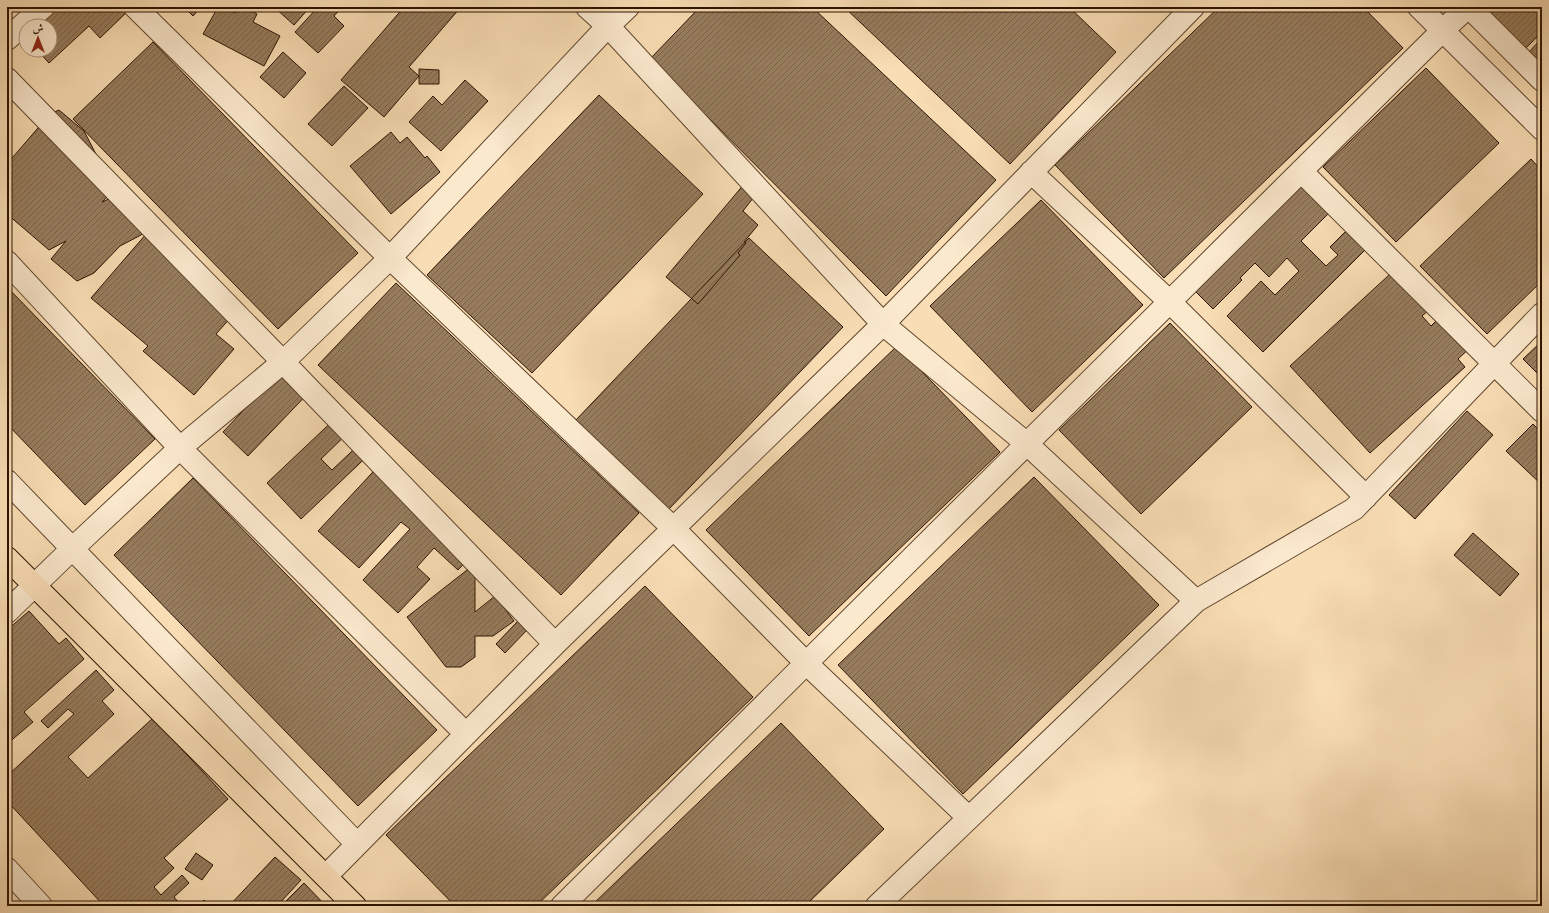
<svg xmlns="http://www.w3.org/2000/svg" width="1549" height="913" viewBox="0 0 1549 913" font-family="Vollkorn,Amiri,serif">
<style>
.building{fill:url(#building-hatch);stroke:#2c1400}
.lines{fill:none;stroke-linecap:round;stroke-linejoin:round}
.minor-casing{stroke:#5f462d;stroke-width:24}
.primary-casing{stroke:#2c1400;stroke-width:24}
.minor{stroke:#fbe9ce;stroke-width:22}
.primary{stroke:#f9ddb4;stroke-width:22}
</style>
<defs>
<pattern id="building-hatch" width="6" height="6" patternUnits="userSpaceOnUse"><rect width="6" height="6" fill="#977d5e"/><path d="M-1 1l2-2M0 6l6-6M5 7l2-2" fill="none" stroke="#7b654b"/></pattern>
</defs>
<rect width="100%" height="100%" fill="#f9ddb4"/>
<filter id="stains"><feTurbulence type="fractalNoise" baseFrequency=".005" numOctaves="4"/><feColorMatrix values="0 0 0 0 .2 0 0 0 0 .09 0 0 0 0 .02 0 0 0 .5 -.17"/></filter>
<radialGradient id="worn" r=".72"><stop offset=".6" stop-color="#630" stop-opacity="0"/><stop offset="1" stop-color="#630" stop-opacity=".3"/></radialGradient>
<path class="building" d="M40,7H126L129,10L100,38L89,26L49,63L37,50H50V26H26V39L17,29Z
M184,7H201L193,16Z
M218,7H224L235,13L238,7H244L257,14L253,22L280,36L264,66L203,34Z
M274,7H310L294,25Z
M318,7H342L334,16L344,26L318,53L295,32Z
M404,7H461L409,67L419,76L384,117L341,80Z
M544,7H552L548,11Z
M700,7H812L996,180L886,296L650,59Z
M844,7H1069L1116,52L1010,164Z
M1219,7H1363L1403,48L1164,278L1055,165Z
M1485,7H1542V32L1525,49L1484,8Z
M1542,38V66L1528,53Z
M153,42L358,253L278,329L73,119Z
M283,52L306,73L284,98L260,77Z
M1426,68L1499,143L1396,242L1323,167Z
M419,69L439,70V84H419Z
M465,80L488,101L441,151L409,122L433,96L442,105Z
M344,86L368,108L332,146L308,124Z
M599,95L703,194L532,373L427,275Z
M59,110L84,131L114,189L102,202L126,191L151,223L141,235L120,246L94,273L77,281L51,259L66,241L49,250L7,214V164L50,114Z
M391,132L400,143L407,137L425,158L427,156L440,172L391,214L350,166Z
M1531,159L1542,171V281L1487,334L1420,266Z
M1298,169L1338,204L1301,241L1326,266L1338,255L1330,247L1351,226L1370,245L1263,352L1227,316L1261,281L1275,295L1299,271L1287,258L1269,277L1255,263L1240,278L1242,280L1213,309L1188,284Z
M745,183L757,193L743,211L758,225L744,242L746,243L738,253L740,255L698,304L666,277Z
M1041,200L1143,305L1032,412L930,306Z
M147,233L171,234L192,253L190,256L241,306L216,334L234,349L194,395L143,351L148,346L91,298Z
M749,238L843,327L669,509L575,421Z
M1401,264L1437,303L1422,316L1431,326L1441,316L1472,346L1458,359L1465,367L1370,453L1290,366Z
M396,283L639,513L561,595L318,365Z
M7,287L155,439L85,505L7,424Z
M1170,323L1252,407L1141,514L1059,430Z
M1542,341V378L1523,359Z
M897,346L1000,452L809,636L706,530Z
M291,360L317,384L248,456L223,432Z
M1467,411L1493,435L1415,519L1389,495Z
M341,413L354,427L321,459L332,470L367,437L377,447L301,519L267,483Z
M1533,424L1542,433V485L1506,451Z
M386,458L447,516L444,519L477,550L458,570L434,548L417,567L430,579L398,613L363,580L410,529L401,522L359,568L318,531Z
M1034,477L1159,605L963,794L838,665Z
M193,478L437,730L358,806L114,555Z
M1473,533L1519,574L1500,596L1454,555Z
M476,563L475,571V612L495,596L514,621L493,636H475V657L461,667H446L407,617Z
M645,586L753,697L536,906H455L386,835Z
M29,611L59,644L66,638L84,659L24,712L33,722L7,744V630Z
M518,621L527,630L505,653L496,644Z
M96,670L114,690L102,701L114,714L68,757L88,778L153,718L228,799L164,858L174,868L154,887L161,895L182,875L189,883L174,897L179,903L176,906H104L7,801V776L74,714L68,709L48,728L41,721Z
M781,723L884,829L805,906H591Z
M196,853L213,865L202,880L185,869Z
M275,857L301,880L277,906H265L262,903L259,906H229Z
M304,883L326,906H281Z
M204,900L210,906H198Z"/>
<g class="lines">
<g class="minor-casing">
<path id="minor" d="M135,7L390,258L674,529L806,663L969,818
M587,7L608,26L883,324L1027,444L1196,601
M1419,7L1542,129
M1469,7L1542,80
M7,39L43,7
M7,79L283,362L555,644
M1301,171L1542,411
M1031,172L1170,302L1366,497
M7,262L180,448L466,734
M7,481L357,844
M7,612L72,549L180,448L283,362L390,258L608,26L628,7
M7,869L41,906
M326,876L555,644L883,324L1193,7
M562,906L1443,30L1468,7
M877,906L1196,601L1354,509L1542,314"/>
</g>
<g class="primary-casing">
<path id="primary" d="M7,558L355,906"/>
</g>
<use href="#minor" class="minor"/>
<use href="#primary" class="primary"/>
</g>
<rect width="1549" height="913" fill="none" stroke="#f9ddb4" stroke-width="24"/>
<rect x="8" y="8" width="1533" height="897" fill="none" stroke="#2c1400" stroke-width="2"/>
<rect x="12" y="12" width="1525" height="889" fill="none" stroke="#2c1400"/>
<g transform="translate(38 38)"><circle r="19" fill="#fbe9ce" stroke="#a8947c"/>
<path d="M0-3L7 15L0 10L-7 15Z" fill="#8f2418"/>
<text y="-6" font-size="11" font-weight="bold" text-anchor="middle" fill="#2c1400">ش</text>
</g>
<rect width="100%" height="100%" filter="url(#stains)"/>
<rect width="100%" height="100%" fill="url(#worn)"/>
</svg>
